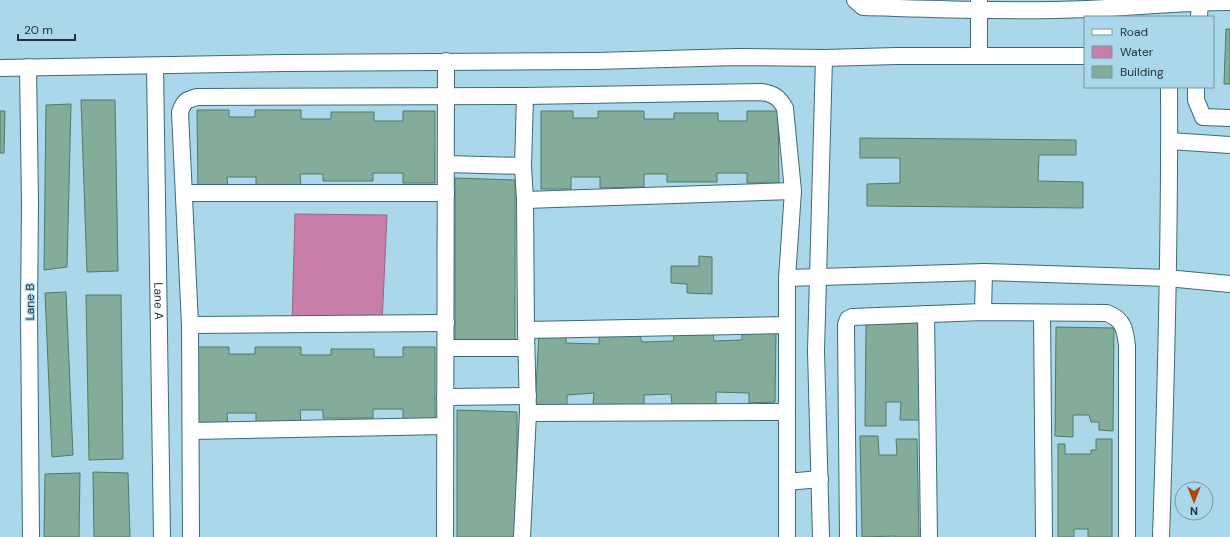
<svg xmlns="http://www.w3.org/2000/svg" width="1230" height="537" viewBox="0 0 1230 537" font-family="'DM Sans',sans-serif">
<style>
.water{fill:#c87ea8;stroke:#966888}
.building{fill:#83ad9a;stroke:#517967}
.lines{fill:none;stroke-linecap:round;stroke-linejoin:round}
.street-casing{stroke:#3f6979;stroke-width:18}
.street{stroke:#fff;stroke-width:16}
.labels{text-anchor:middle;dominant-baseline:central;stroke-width:3;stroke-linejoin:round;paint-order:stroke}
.street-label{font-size:12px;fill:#23353c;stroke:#aad7e9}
</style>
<rect width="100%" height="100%" fill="#aad7e9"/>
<path class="water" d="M295,214L387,215L382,324H292Z"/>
<path class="building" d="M1226,29H1230V84H1224Z
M81,100H115L118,271L87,272Z
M71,104L67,267L44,270L46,105Z
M197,110H229V117H255V110H301V119H331V112H374V121H403V111H435V183H403V173H373V181H323V174H300L301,187H256V177H227L228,189H198Z
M0,111H5L4,153H0Z
M541,111H573V118H598V111H644V119H674V113H718V121H747V111H778L779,183H747V173H717V182H667V174H644V187L600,188V177H571V189H541Z
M860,138L1076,140V155H1039L1038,181L1083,182V208L867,206V184L900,183V158H860Z
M455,178L515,180V341L455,340Z
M699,256L712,257V294L687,293V284L671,283V266H699Z
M66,292L73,455L52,457L45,293Z
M86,295H121L123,459L89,460Z
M922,317L921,420H900L901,402H886V426H865L866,326L876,320Z
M1056,327L1114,328L1113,431L1099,430V422H1091L1089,415H1073V437L1055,436Z
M742,330H776L775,402L749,403V393L716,392V405H672L671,394L644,395V406L600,407L593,405L594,393L567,395V408L535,406L539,334H566V343L599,344V332L638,331L642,342L674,341L673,331L713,332L714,341L742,340Z
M197,347H229V354H255V347H301V355H331V349H374V357H403V347H435V419H403V409H373V418H323V410H300L301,424H256V413H227L228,425H198Z
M457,410L517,412V537H457Z
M860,436H878L879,455H897L896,439H917L919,537H895V536L862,537Z
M1096,439H1112V537H1088V529H1074V537H1058V444H1065V454H1091V450H1096Z
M93,472L128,473L130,537H94Z
M80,473L79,537H44L45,474Z"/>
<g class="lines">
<g class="street-casing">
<g id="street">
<path d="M855,0L863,7C938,9 1013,12 1088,9C1135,7 1182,2 1230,2"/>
<path d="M1199,17L1200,0"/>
<path d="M979,56V1"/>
<path id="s1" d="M155,66L162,537"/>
<path d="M28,67L30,204L29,312L31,537"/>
<path d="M0,68L285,63L596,61L737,57L824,58L897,56H1085"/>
<path d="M1196,87V100L1203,117L1230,118"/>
<path d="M525,96L523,166L525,200L526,330L528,413"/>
<path d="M1170,141L1230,145"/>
<path d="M446,164L523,166"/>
<path d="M184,193H446"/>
<path d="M525,200L793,191"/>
<path d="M787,278L984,272L1167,278L1230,284"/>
<path d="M983,312L984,272"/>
<path d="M1042,313L1044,537"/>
<path d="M926,314L929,537"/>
<path d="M190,325L446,323"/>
<path d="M526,330L787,325"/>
<path d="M446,348H526"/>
<path d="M445,397L528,396"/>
<path d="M191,431L445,426"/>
<path d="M787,482L820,479"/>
<path d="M191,537L190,325L180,112C184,101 186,100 197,97L525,96L761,92C773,94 778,96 785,108L793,191L787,278V537"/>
<path d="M445,537L446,61"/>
<path d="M522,537L528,413L787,412"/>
<path d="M821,537L816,351L824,58"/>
<path d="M848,537L846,325L848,319L852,317L983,312L1107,313C1124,320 1125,329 1127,346V537"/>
<path d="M1161,537C1166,387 1170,237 1169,87"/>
</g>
</g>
<use href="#street" class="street"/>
</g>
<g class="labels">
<g class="street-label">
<text stroke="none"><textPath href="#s1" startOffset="235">Lane A</textPath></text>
<text transform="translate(30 302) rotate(-90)">Lane B</text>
</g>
</g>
<rect x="1084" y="16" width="130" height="72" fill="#aad7e9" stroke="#7496a4"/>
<rect x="1092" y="29" width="20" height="6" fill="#ffffff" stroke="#7496a4"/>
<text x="1120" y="36" font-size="12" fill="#23353c">Road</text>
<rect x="1092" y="46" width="20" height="12" fill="#c87ea8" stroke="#7496a4"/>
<text x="1120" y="56" font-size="12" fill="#23353c">Water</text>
<rect x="1092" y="66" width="20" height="12" fill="#83ad9a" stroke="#7496a4"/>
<text x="1120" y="76" font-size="12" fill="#23353c">Building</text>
<g transform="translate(1194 501) rotate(180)"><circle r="19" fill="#aad7e9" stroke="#7496a4"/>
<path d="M0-3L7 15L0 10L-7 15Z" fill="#ac4a0f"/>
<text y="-6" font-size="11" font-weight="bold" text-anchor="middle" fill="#23353c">N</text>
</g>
<path d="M18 34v6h57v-6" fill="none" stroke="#23353c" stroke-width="2"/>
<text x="24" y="34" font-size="12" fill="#23353c" stroke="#aad7e9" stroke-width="3" paint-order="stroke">20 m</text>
</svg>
